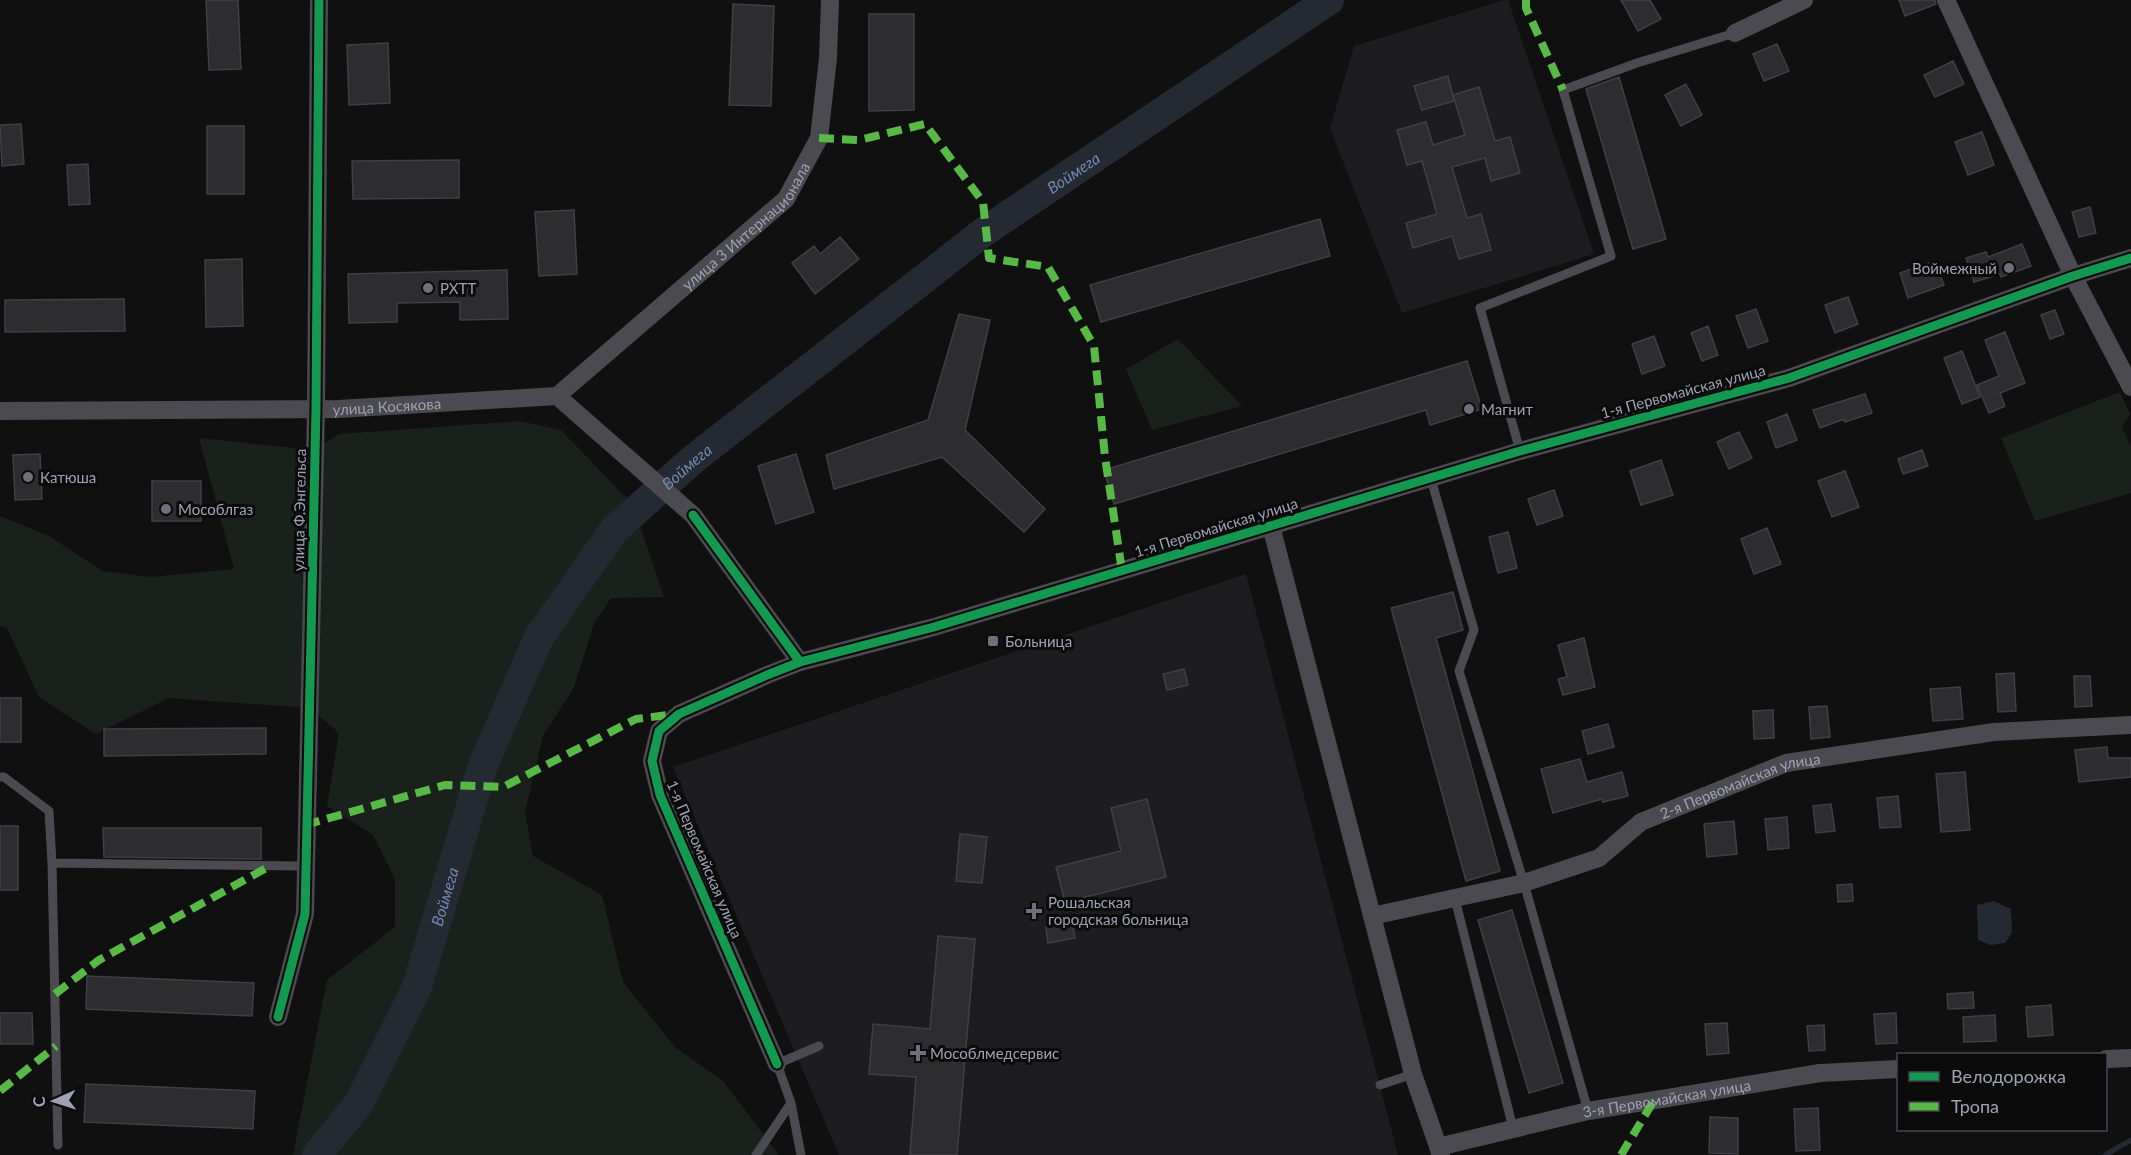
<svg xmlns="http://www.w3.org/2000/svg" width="2131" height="1155" viewBox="0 0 2131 1155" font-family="Lato,sans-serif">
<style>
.built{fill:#1d1d1f}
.green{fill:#1a211c}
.water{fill:#242932}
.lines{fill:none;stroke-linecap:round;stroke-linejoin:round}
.stream{stroke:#242932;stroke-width:5}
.river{stroke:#242932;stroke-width:30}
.building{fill:#2d2d2f;stroke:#3f3f45;stroke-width:1.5}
.lane{stroke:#4a4a50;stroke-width:9}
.street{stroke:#4a4a50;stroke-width:18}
.quiet{stroke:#58b947;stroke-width:8;stroke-dasharray:15 8;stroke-linecap:butt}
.cycleway-casing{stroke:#0b0b0c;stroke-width:13}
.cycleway{stroke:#139951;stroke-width:9}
.poi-dot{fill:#6e6f7a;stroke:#0b0b0c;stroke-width:2}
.labels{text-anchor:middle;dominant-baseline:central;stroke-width:6;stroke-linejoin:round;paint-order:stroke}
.street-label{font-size:15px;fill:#a0a2b3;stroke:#0b0b0c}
.poi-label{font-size:15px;fill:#a0a2b3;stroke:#0b0b0c;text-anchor:start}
.water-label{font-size:16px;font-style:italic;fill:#7388b2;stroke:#0b0b0c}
</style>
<rect width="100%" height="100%" fill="#101011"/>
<path class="built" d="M1504,0H1508L1594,254L1402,313L1330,128L1354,46Z
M1246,574L1398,1155H839L673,767Z"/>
<path class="green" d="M1178,339L1242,406L1152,430L1126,369Z
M2120,392L2130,414L2122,427L2131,446V493L2035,521L2001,438Z
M520,421L561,430L633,505L664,597L611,598L594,624L574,687L543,736L525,812L533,856L602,895L623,982L675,1047L723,1081L779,1155H293L327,980L395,927V879L373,835L327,806L339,733L310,708L169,698L96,734L39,697L7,628L0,626V516L49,536L102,571L151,577L234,569L199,438L314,450L339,434Z"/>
<path class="water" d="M1994,901L2011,909L2012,933L2005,943L1991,945L1978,940L1977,905Z"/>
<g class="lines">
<path class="stream" d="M2105,1155L2131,1140"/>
<path class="river" id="s1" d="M317,1155L359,1103L417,987L483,765L539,637L614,530L691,461L985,231L1329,0"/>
</g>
<path class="building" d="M206,0H238L241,69L209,70Z
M1621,0H1650L1661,19L1638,31Z
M1899,0H1935L1936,4L1905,16Z
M733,4L774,6L771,106L729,105Z
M869,14H914V110L869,111Z
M388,43L390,103L349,105L347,45Z
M1777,44L1789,71L1764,81L1753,54Z
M1953,61L1964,84L1935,97L1924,75Z
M1448,76L1454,101L1422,110L1414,86Z
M1619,77L1666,239L1633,249L1586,89Z
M1686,84L1702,115L1681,126L1665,95Z
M1479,87L1495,141L1510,137L1520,173L1491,181L1485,158L1452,167L1467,218L1481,214L1491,250L1459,259L1452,236L1413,248L1406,223L1437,214L1422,161L1407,165L1397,130L1426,122L1433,145L1465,135L1453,95Z
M21,124L24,164L2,166L0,125Z
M207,126H244V194H207Z
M1982,132L1994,165L1968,175L1955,142Z
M459,160V198L353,199L352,161Z
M88,164L90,204L69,205L67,165Z
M2090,207L2096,233L2079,237L2072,212Z
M574,210L577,274L539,276L535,212Z
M1320,219L1330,256L1101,322L1090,285Z
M840,237L859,259L815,294L792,263L814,246L820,254Z
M2022,244L2031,266L2001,277L2000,274L1974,282L1966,258L1986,252L1988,257Z
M242,259L243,326L206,327L205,260Z
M1935,261L1944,285L1908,298L1900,273Z
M507,270L508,319L460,320V302L397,303V322L349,323L348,274Z
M1848,297L1858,324L1835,333L1825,305Z
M124,299L125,331L5,332V300Z
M1756,309L1768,341L1748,348L1736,316Z
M2055,310L2064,334L2050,339L2041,315Z
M959,314L990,320L965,430L1045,509L1024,532L942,457L834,489L826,455L928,420Z
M1708,326L1718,355L1702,361L1691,333Z
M2005,332L2025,383L2000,393L2005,406L1989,413L1977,385L1999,376L1985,340Z
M1654,336L1665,366L1642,374L1632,344Z
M1962,351L1980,397L1962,404L1944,358Z
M1467,361L1482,409L1430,425L1426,410L1114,504L1104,470Z
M1865,394L1872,413L1845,422L1844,419L1820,428L1813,410Z
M1787,414L1797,440L1776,448L1767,422Z
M1739,432L1752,458L1729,469L1717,442Z
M1922,450L1928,466L1903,474L1898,459Z
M40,454L42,499L15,500L13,455Z
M796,454L814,512L776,524L758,466Z
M1661,460L1673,495L1641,505L1630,471Z
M1845,471L1859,507L1832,517L1818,481Z
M152,481H201V521H152Z
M1554,490L1563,516L1537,525L1528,499Z
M1767,528L1781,564L1754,574L1741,539Z
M1508,532L1517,568L1498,573L1489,537Z
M1453,592L1463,630L1436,638L1500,871L1466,881L1391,608Z
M1584,638L1595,687L1563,695L1558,679L1567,677L1558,645Z
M1184,669L1188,685L1167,690L1163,674Z
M2014,673L2016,711L1998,712L1996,674Z
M2074,676H2090L2092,706L2075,707Z
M1960,687L1963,719L1933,721L1930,689Z
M0,698H21V742H0Z
M1827,706L1830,737L1811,739L1809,707Z
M1773,710L1774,738L1754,739L1753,711Z
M1608,724L1614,747L1588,754L1582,731Z
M266,728V754L104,756V729Z
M2107,747L2108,758H2131V777L2079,782L2075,750Z
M1580,759L1587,782L1622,772L1628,796L1603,802L1602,799L1553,813L1541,769Z
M1965,772L1970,830L1941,832L1936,774Z
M1898,796L1901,827L1880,828L1877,798Z
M1147,799L1166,877L1065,902L1056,867L1121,851L1111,808Z
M1831,804L1835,831L1816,833L1813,806Z
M1787,817L1789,848L1768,850L1765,819Z
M1734,821L1737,854L1707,857L1704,824Z
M0,826H18V890H0Z
M103,828H261V859L104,857Z
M960,834L987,837L982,883L956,881Z
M1852,884L1853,901L1838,902L1837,885Z
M1512,910L1563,1083L1529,1093L1478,920Z
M1072,923L1075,938L1048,943L1046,927Z
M938,936L975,939L957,1155H910L916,1077L869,1074L873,1024L930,1029Z
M87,976L254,983L252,1016L86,1009Z
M1973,992L1974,1008L1948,1009L1947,994Z
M2051,1005L2053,1035L2028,1037L2026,1007Z
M0,1013H32L33,1044H0Z
M1896,1013L1897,1043L1876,1044L1874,1014Z
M1995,1015L1996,1041L1964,1042L1963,1017Z
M1727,1023L1729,1053L1707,1055L1705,1024Z
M1824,1025L1825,1050L1809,1051L1807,1026Z
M86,1084L255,1091L253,1129L84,1122Z
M1818,1108L1820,1150L1796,1151L1794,1109Z
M1710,1117L1738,1118V1154L1709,1153Z"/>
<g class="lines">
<path class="lane" d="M1520,451L1480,308L1611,256L1563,90L1637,63L1735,33
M1431,479L1474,630L1459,671L1524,883L1588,1111
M0,777H4L49,811L52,863L58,1145
M52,863L305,866
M1455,899L1513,1128
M1380,1085L1413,1074
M756,1155L791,1103
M801,1155L791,1103L777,1064L819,1046"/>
<g class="street">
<path d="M1946,0L2073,276L2131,387"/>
<path d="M1735,33L1804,0"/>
<path id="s2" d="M557,396L786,199L819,138L828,58L830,0"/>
<path id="s3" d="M0,411L338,409L557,396L693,515L800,662"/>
<path d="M1271,526L1413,1074L1441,1155"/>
<path id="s4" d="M1372,916L1524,883L1599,858L1641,822L1786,763L1994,732L2131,725"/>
<path d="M278,1017L305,914L316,409L319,0"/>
<path d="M2106,1059L2131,1058"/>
<path d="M777,1064L660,795L652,761L659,731L679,714L767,675L800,662L934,627L1520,451L1789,378L2073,276L2131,258"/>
<path id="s5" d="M1438,1147L1588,1111L1820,1073L1898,1069"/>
</g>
<path class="quiet" d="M1526,0V8L1563,90
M819,138L859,140L925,124L983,202L989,258L1048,267L1094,346L1105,457L1122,571
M305,825L445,785L503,787L636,719L676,714
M55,994L99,960L270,866
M0,1091L56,1046
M1621,1155L1653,1102"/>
<g class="cycleway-casing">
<path id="cycleway" d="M693,515L800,662
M278,1017L305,914L316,409L319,0
M777,1064L660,795L652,761L659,731L679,714L767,675L800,662L934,627L1520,451L1789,378L2073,276L2131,258"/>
</g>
<use href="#cycleway" class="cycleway"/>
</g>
<g class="poi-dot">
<circle cx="2009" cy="268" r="6"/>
<circle cx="428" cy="288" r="6"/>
<circle cx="1469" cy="409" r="6"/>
<circle cx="28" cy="477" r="6"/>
<circle cx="166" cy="509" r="6"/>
<rect x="987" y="635" width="12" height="12" rx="3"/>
<path d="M1031 902h6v6h6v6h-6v6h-6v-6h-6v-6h6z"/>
<path d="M915 1044h6v6h6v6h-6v6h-6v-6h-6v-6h6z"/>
</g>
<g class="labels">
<g class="street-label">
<text stroke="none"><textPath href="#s2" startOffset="255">улица 3 Интернационала</textPath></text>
<text transform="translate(1683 391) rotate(-15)">1-я Первомайская улица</text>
<text stroke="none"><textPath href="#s3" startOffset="387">улица Косякова</textPath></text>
<text transform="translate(299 510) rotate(-89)">улица Ф.Энгельса</text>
<text transform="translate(1216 527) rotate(-17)">1-я Первомайская улица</text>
<text stroke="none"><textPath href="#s4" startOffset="396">2-я Первомайская улица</textPath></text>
<text transform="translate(705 859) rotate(67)">1-я Первомайская улица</text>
<text stroke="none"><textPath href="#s5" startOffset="234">3-я Первомайская улица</textPath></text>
</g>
<g class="poi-label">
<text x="1997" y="268" text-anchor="end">Воймежный</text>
<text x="440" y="288">РХТТ</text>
<text x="1481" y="409">Магнит</text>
<text x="40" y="477">Катюша</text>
<text x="178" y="509">Мособлгаз</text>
<text x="1005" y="641">Больница</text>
<text x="1048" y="902">Рошальская<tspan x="1048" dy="17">городская больница</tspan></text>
<text x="930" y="1053">Мособлмедсервис</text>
</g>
<g class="water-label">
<text stroke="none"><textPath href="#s1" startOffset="1281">Воймега</textPath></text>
<text stroke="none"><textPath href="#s1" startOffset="795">Воймега</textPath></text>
<text stroke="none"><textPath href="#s1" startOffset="291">Воймега</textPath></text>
</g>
</g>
<rect x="1897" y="1053" width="210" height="78" fill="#0b0b0c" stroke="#47474f" stroke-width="1.5"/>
<rect x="1909" y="1072" width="30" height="9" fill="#139951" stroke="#47474f" stroke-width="1.5"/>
<text x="1951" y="1083" font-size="18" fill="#a0a2b3">Велодорожка</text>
<rect x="1909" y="1102" width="30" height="9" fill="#58b947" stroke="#47474f" stroke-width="1.5"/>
<text x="1951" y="1113" font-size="18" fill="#a0a2b3">Тропа</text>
<g transform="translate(54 1101) rotate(267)" stroke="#0b0b0c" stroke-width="4.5" paint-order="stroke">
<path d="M0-4.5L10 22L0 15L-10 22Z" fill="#a0a2b3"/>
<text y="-9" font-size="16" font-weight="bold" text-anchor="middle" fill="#a0a2b3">С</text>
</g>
</svg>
